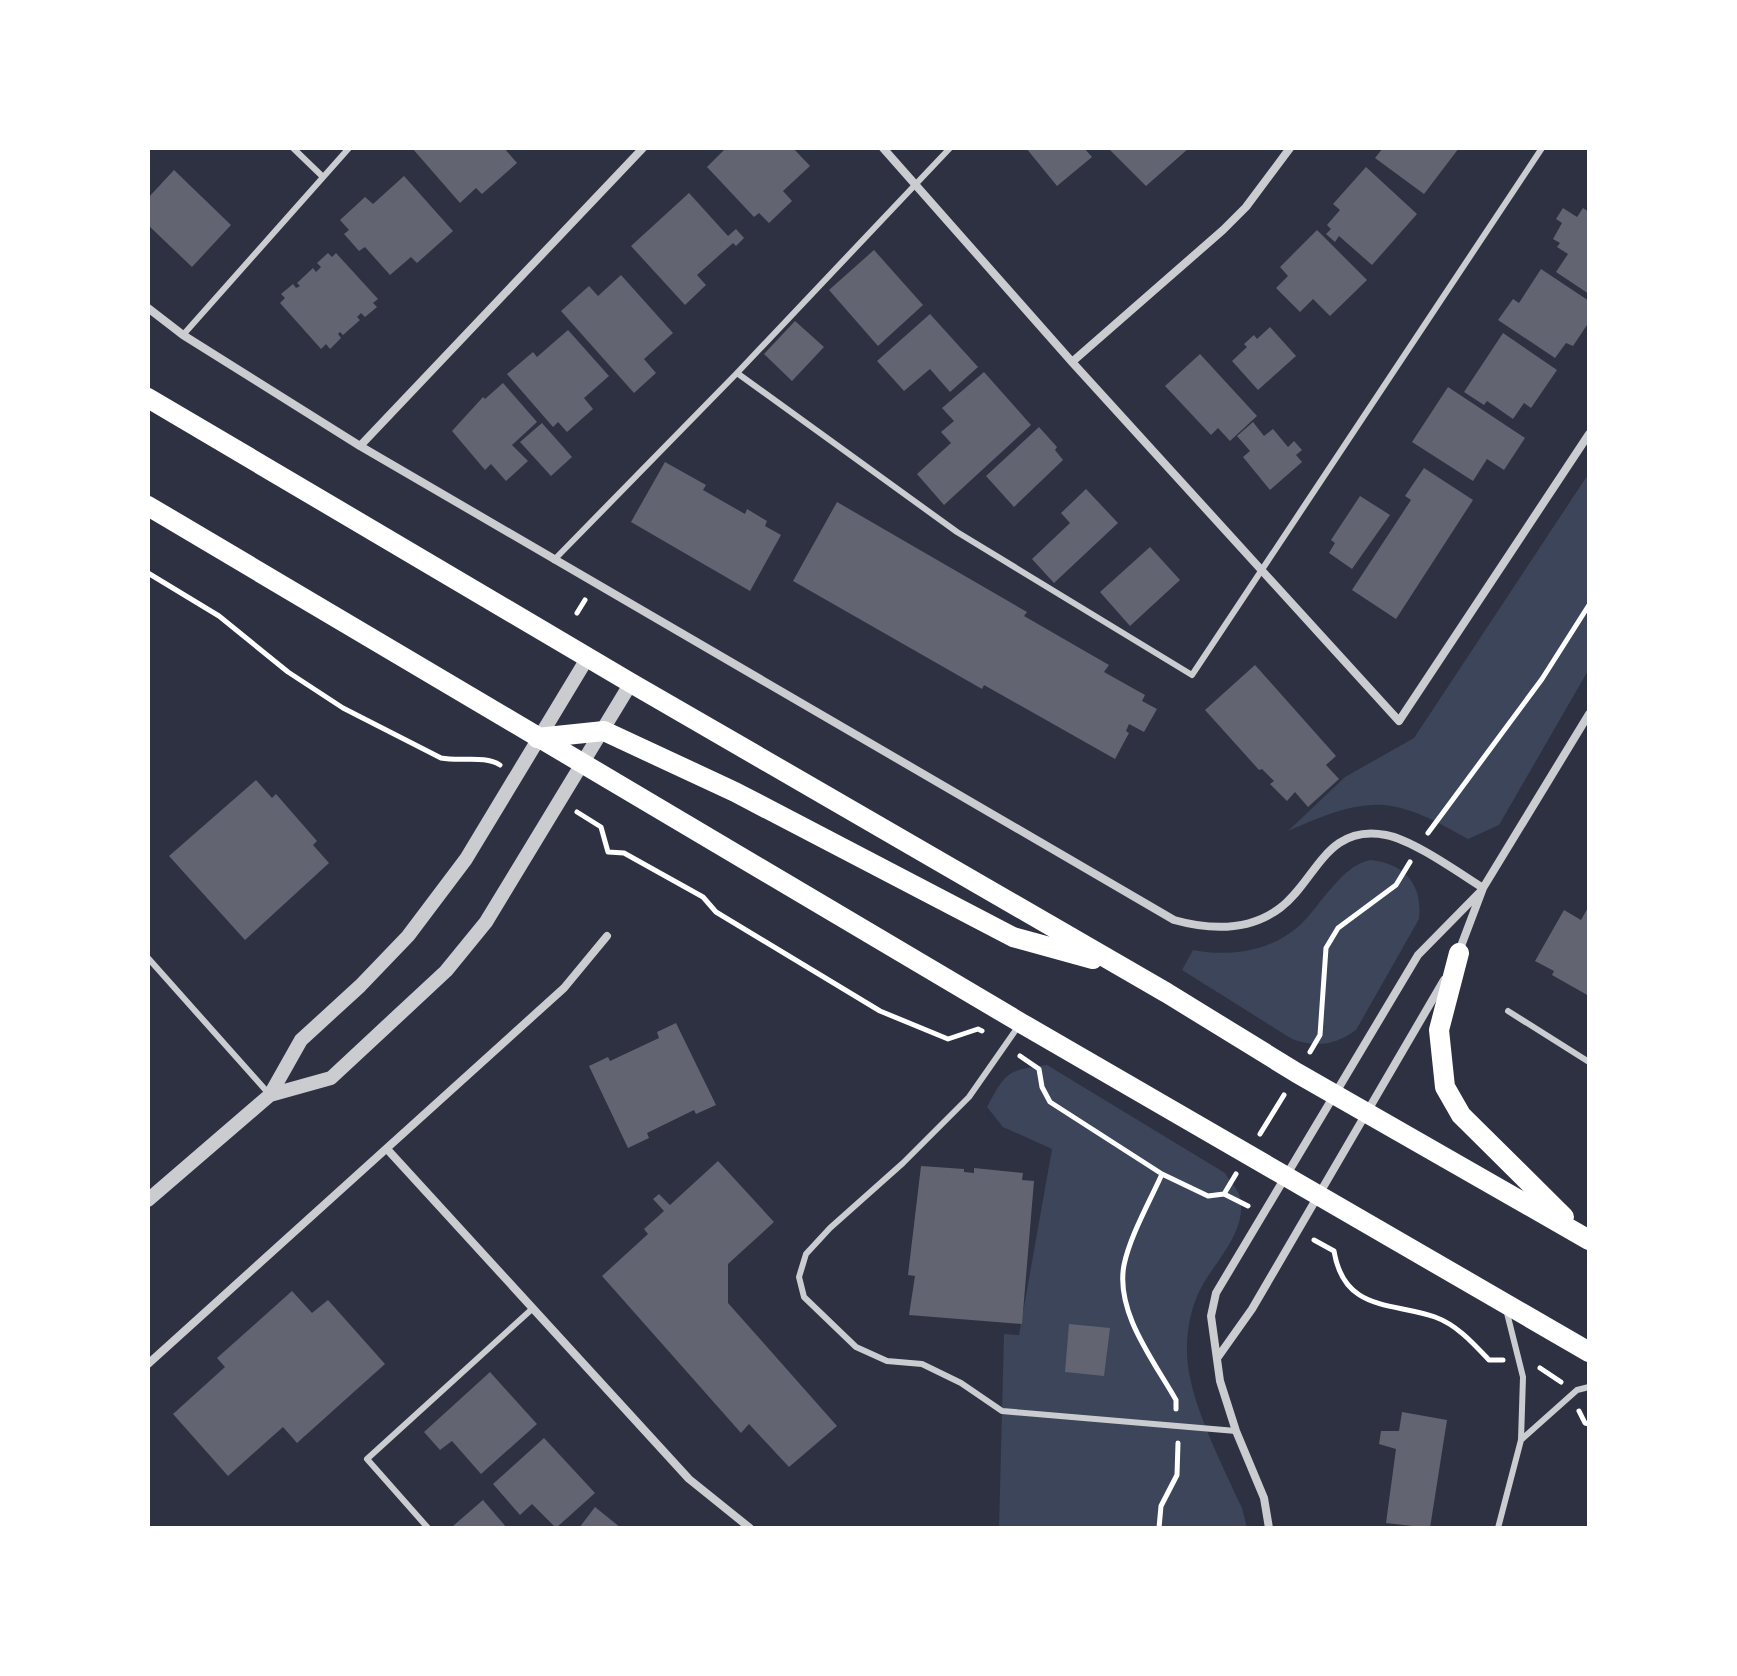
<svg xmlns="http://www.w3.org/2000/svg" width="1737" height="1676" viewBox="0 0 1737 1676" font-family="'Noto Sans',sans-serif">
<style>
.green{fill:#3c4559}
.building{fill:#626471}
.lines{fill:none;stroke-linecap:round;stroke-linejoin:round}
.path{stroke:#fff;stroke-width:5}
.service{stroke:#caccd0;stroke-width:6}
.minor{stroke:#caccd0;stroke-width:8}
.tertiary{stroke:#caccd0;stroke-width:14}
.primary{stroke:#fff;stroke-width:20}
</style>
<rect width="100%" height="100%" fill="#2d3142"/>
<path class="green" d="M1589,473V669L1499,825L1468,839C1442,825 1413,807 1383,805C1350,803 1317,819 1288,831L1345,777L1414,738Z
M1370,860C1405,863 1423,885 1419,919L1356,1030C1335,1045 1317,1048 1292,1039L1182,970L1193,950C1230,957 1269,952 1299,926C1309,917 1318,904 1327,893C1341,878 1350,865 1370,860Z
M1047,1065L1225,1173C1229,1180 1236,1187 1239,1194C1250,1228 1216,1260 1201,1288C1192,1305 1187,1327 1187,1347C1185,1394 1222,1464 1242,1508L1247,1528H999L1004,1334L1019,1335L1052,1149L1003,1127L987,1107C1006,1072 1007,1070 1047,1065Z"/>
<path class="building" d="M412,148H504L517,163L482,194L476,188L460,203Z
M726,148H793L810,166L783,191L792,201L769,223L759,213L754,217L707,167Z
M1026,148H1084L1092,157L1057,186Z
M1108,148H1189L1146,186Z
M1383,148H1459L1424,194L1375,158Z
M1366,167L1417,214L1372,265L1339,236L1335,242L1326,234L1331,229L1327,225L1340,210L1333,204Z
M174,170L231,225L192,267L148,225V198Z
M404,176L453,231L417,263L411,257L390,275L365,247L359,251L344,234L349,230L340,220L365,197L373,204Z
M689,193L728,236L736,229L744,238L736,246L733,243L697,275L706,285L685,305L631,246Z
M1563,208L1577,217L1583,208L1589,212V294L1556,272L1568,254L1557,247L1560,243L1553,239L1562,223L1556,219Z
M1317,230L1367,280L1330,316L1313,299L1300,312L1276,288L1288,276L1280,267Z
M874,250L923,305L878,346L829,290Z
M328,253L332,257L336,253L378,299L373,303L377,307L365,317L361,313L357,317L360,320L343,335L340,332L338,334L341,338L330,349L326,344L321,349L280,303L285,298L281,294L293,284L296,288L300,286L297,283L313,268L316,272L321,267L317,263Z
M1541,269L1589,301V322L1573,346L1566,343L1555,358L1498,320L1513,299L1519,303Z
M621,275L673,333L644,359L656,373L634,393L561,311L589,286L598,296Z
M930,314L978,367L950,392L930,369L904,391L877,361Z
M795,321L824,347L792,381L764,354Z
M1270,327L1296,356L1258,390L1232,361L1247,347L1244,344L1254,335L1257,339Z
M568,330L609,376L584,398L593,409L567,432L558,422L553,427L507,374L533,352L537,357Z
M1503,333L1557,370L1531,408L1524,403L1513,419L1487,401L1484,405L1464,392Z
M1200,354L1257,416L1230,441L1218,428L1211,435L1165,386Z
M984,372L1031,425L944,505L917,474L951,443L941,432L954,421L942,408Z
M503,383L537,422L512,445L528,461L506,481L491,464L485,470L452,431L483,397L485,399Z
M1448,387L1525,438L1504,470L1487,459L1473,481L1412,442Z
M1253,422L1264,436L1273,429L1288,447L1294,441L1302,450L1296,455L1302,462L1270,490L1243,457L1250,451L1237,436Z
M542,423L572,457L551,476L520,442Z
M1039,427L1057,447L1055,450L1063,460L1014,507L986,476Z
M665,462L706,485L703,490L745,514L747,509L767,521L765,526L781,535L750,591L631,522Z
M1424,468L1473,500L1396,619L1352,590L1411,500L1405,496Z
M1086,489L1118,523L1054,583L1032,559L1070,523L1061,513Z
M1360,496L1390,515L1352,569L1329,553L1335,543L1331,540Z
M837,502L1027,612L1024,616L1109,665L1104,672L1145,695L1142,701L1157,709L1144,732L1129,724L1126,731L1129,733L1115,759L984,685L982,689L793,581Z
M1150,547L1180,580L1130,626L1100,592Z
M1255,665L1336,756L1326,765L1339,779L1308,807L1295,792L1287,801L1270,784L1274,781L1262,769L1259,770L1205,710Z
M256,780L272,798L276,794L317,841L313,845L329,863L245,940L169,856Z
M1589,906V996L1552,975L1554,971L1535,961L1564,910L1581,920Z
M676,1023L716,1105L696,1114L694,1110L647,1133L649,1138L628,1148L589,1066L608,1057L610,1061L659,1038L657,1032Z
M718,1161L774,1222L728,1264V1303L837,1426L789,1467L749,1424L741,1433L602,1276L648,1234L644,1229L664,1211L653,1199L659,1194L670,1205Z
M921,1166L964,1169V1172L974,1173V1168L1023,1173L1022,1180L1034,1181L1022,1324L909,1315L915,1276L908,1275Z
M292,1291L312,1313L328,1300L385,1364L297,1443L283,1427L228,1476L173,1414L225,1367L217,1358Z
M1069,1324L1110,1328L1104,1376L1065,1372Z
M490,1372L537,1424L481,1474L452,1441L440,1450L424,1432Z
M1402,1412L1447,1420L1430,1528L1386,1523L1396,1449L1379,1444L1381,1431H1399Z
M544,1438L595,1493L556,1528L532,1504L520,1515L493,1484Z
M483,1500L507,1528H455L453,1526Z
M595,1507L621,1528H579Z"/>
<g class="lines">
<path class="path" d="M148,573L219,616L288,672L343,708L441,758C461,762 484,755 500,765
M577,613L585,600
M577,812L601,827L608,852L624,853L703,897L716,912L880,1011L948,1039L978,1029L982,1031
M1428,833L1542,679L1589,605
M1310,1052L1320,1035L1326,948L1338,928L1396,885L1410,862
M1020,1056L1039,1069L1042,1087L1050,1102L1162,1174
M1260,1134L1284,1095
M1224,1194L1236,1174
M1224,1194L1248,1206
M1314,1240L1334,1251C1344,1312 1392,1302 1435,1317C1457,1325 1473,1343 1489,1360H1503
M1540,1368L1561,1382
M1176,1409V1400C1154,1361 1115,1312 1124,1265C1130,1236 1150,1201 1162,1174L1208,1196L1224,1194
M1579,1411L1585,1423L1589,1424
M1159,1528L1161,1506L1177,1475L1178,1443"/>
<path class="service" d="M293,148L322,176
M183,335L349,148
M737,373L957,532L1192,675L1542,148
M554,560L737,373L950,148
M148,958L270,1095
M1508,1011L1589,1062
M1020,1024L969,1097L903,1163L830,1228L806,1254L799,1277L804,1297L856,1347L887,1361L922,1364L961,1383L1002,1411L1236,1431
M1521,1440L1577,1390L1589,1387
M428,1528L367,1459L532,1309
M1498,1528L1521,1440L1523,1377L1506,1309"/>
<path class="minor" d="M883,148L1072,362L1399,721L1589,434
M148,308L183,335L360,446L1174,920C1210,930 1248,932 1280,908C1316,881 1326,823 1386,835C1413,840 1459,873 1483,888
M1072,362L1223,230L1246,207L1290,148
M360,446L643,148
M1458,954L1483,888L1589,714
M387,1149L689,1479L750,1528
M1218,1357L1252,1309L1444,980
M148,1364L564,988L607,936
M1269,1528L1264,1498L1236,1431L1220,1381L1211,1316L1216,1293L1418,955L1480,892"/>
<path class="tertiary" d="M270,1095L331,1078L446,971L486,922L631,683
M148,1200L270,1095L301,1040L360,986L408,936L466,859L588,657"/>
<path class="primary" d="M148,398L631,683L1167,993L1297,1073L1589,1240
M148,506L1021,1023L1589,1352
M537,738L604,731L735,792L1013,937L1093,959
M1459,953L1439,1030L1445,1087L1461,1115L1564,1217"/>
</g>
<rect width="1737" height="1676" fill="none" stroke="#ffffff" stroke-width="300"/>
</svg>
